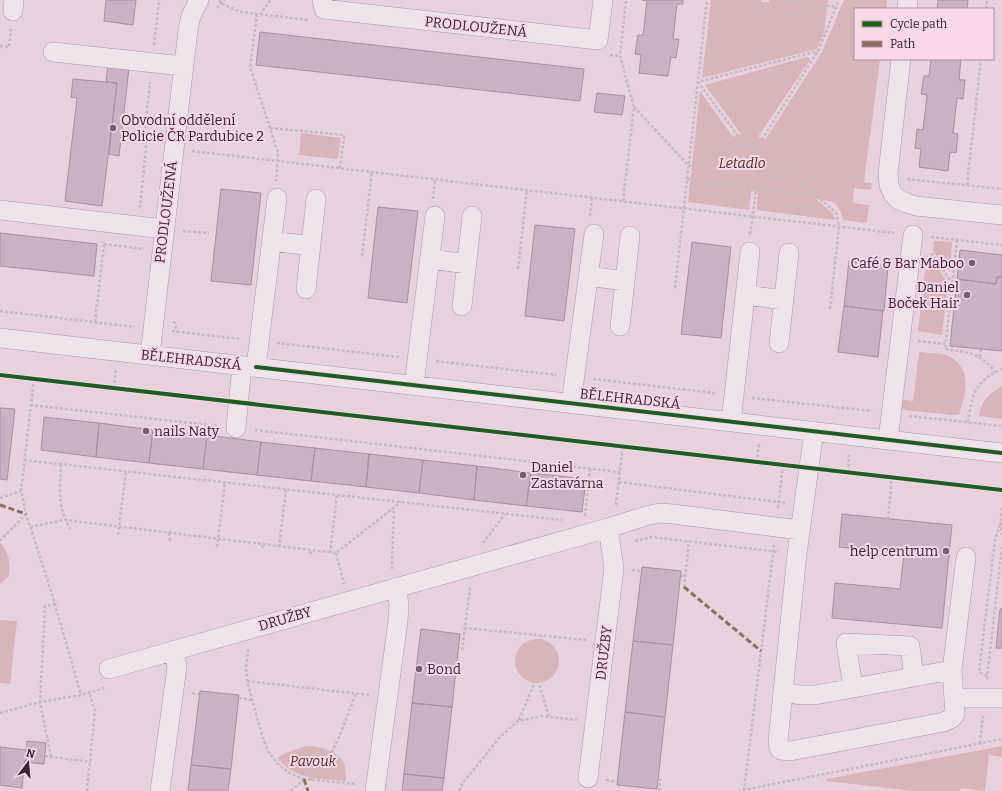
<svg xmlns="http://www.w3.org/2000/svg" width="1002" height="791" viewBox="0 0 1002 791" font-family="Bitter,serif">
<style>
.green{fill:#d9b4bb}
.building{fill:#cab2c3;stroke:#a790a0}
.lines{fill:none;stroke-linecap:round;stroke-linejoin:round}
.minor-casing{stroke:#ad99a4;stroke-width:20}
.path{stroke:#c7b9c1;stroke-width:2.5;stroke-dasharray:3 2;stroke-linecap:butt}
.minor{stroke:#efe2e9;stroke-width:19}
.quiet{stroke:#8d6e63;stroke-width:3;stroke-dasharray:6 3;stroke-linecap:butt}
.cycleway-casing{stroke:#f6d8e7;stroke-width:6}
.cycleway{stroke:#1b5e20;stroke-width:4}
.poi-dot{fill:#785e6f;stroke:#f6d8e7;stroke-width:1.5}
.labels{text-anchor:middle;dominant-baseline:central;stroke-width:4;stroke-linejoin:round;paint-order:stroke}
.street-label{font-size:14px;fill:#3c2035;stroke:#f6d8e7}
.poi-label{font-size:14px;fill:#3c2035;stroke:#f6d8e7;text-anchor:start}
.park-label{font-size:14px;font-style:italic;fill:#592927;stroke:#f6d8e7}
</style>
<rect width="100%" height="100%" fill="#e7d1dc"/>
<path class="green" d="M711,0H761V2H769V0H828L824,32L817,49L702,78Z
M844,0H887L886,9H855V59H880L864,182L872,183L871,190L854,188L853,203L869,205L867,223L843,220C838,201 836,202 816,199L833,214L835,220L757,210L758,192L751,191L749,210L688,202L700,91L733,137L741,134L705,85L807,57L810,59V60L758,137L765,140L822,52Z
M301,133L341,138L338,159L299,155Z
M934,241L952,242L950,272L933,251Z
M927,254L948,283L942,335L918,331Z
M919,352C927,353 943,353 949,356C973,369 966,394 959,414L954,415L905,410L900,408V399L913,401Z
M1002,386V419L979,416C982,400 988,395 1002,386Z
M0,543C9,552 11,564 9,576L0,584Z
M0,620L17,621L10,684L0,683Z
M515 661a22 22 0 1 1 44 0a22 22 0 1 1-44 0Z
M307,746C320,746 338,751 344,764C346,769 346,775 346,781C317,778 298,781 277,758L288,752Z
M1002,746V757L989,755L985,791L961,788L960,791H913L826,781L827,779Z"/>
<path class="building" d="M106,0H136L133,25L104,21Z
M642,0H683V4H677L673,39H679L676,58L671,57L668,76L639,73L641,55L635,54L638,35H643L647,1Z
M938,0H968L967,9H937Z
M260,32L584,69L580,101L256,65Z
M931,59H961L959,80H965L963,99L957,98L953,133L958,134L956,153L950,152L948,171L919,167L921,149L915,148L917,129L923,130L927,95L921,94L924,76H929Z
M108,65L129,68L119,156L109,154L117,83L106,82Z
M73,79L117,83L102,206L65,201L77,98L71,97Z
M597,93L625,96L622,115L594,112Z
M221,189L261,193L251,285L211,281Z
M378,207L418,211L407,303L368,298Z
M535,225L575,229L564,321L525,316Z
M0,233L97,244L94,276L0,266Z
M692,242L731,247L721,338L681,334Z
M960,250L1002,255V277H997L996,284L957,279Z
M849,261L888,266L884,311L844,306Z
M997,277H1002V351L950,346L957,279L996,284Z
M844,306L883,311L878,357L838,352Z
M0,408L15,409L7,480L0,479Z
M44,417L99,423L96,457L41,450Z
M99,423L153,430L149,463L96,457Z
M153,430L207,435L203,469L149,463Z
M207,435L261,442L257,475L203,469Z
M261,442L315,448L311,481L257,475Z
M315,448L369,454L366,487L311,481Z
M369,454L423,460L419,493L366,487Z
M423,460L477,466L474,500L419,493Z
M477,466L531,473L526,506L474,500Z
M531,473L586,479L582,512L526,506Z
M842,514L952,525L942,628L832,618L835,583L900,589L904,554L839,547Z
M642,567L681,571L673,645L633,641Z
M1000,609H1002V648H996Z
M421,629L460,634L452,707L412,703Z
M633,641L673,645L665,717L625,712Z
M200,691L239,695L231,769L191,765Z
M412,703L452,707L444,778L404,774Z
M625,712L665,717L657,789L617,785Z
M27,741L46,743L44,764L25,762Z
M0,747L26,750L22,788L0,785Z
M191,765L231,769L228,791H188Z
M404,774L444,778L442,791H402Z"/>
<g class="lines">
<g class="minor-casing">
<path id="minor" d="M322,0L324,9L598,40L603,0
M907,9L908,0
M13,11L14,0
M53,52L183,66
M901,59L888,173L889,185L893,194L899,200L907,203L916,206L1002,215
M0,210L164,229
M272,241L311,246
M430,259L467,264
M588,276L625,281
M306,289L316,199
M745,295L784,300
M462,306L472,216
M620,326L630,236
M0,338L1002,453
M779,343L789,253
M150,355L188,30L191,16L199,0
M256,367L277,198
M414,385L435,216
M571,404L594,234
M731,422L750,252
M236,428L242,366
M814,431L797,554L778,741L779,748L781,750L790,751L944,722L952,718L955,714L952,670L966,557
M888,440L913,235
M109,669L608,528L649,515L660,513L673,514L800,530
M853,688L846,643L910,646L914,677
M784,692L800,695H815L952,670
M954,698H1002
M588,778L614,568L608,528
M160,791L177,667L174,650
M375,791L398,621L399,604L396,587"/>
</g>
<path class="path" d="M220,0V3L241,12L309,20
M782,0L836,7
M217,8L224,0
M986,9L987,0
M257,14L250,67L278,153L276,181
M260,15L270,0
M154,45L159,0
M0,46L9,47L11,29
M610,55L620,56
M634,107L689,166L729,143L741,140L759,144L836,213L839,226L830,309
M270,128L344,135L340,168
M741,140L698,82L818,51
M759,144L818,51L839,0
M192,151L894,233
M687,179L817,196
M907,179L1002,189
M967,185L981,59
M433,199L435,179
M623,201L634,107L620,56L626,0
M140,208L146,149L145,131L150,82
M590,216L592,198
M183,231L209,233
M750,234L762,147
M931,237L1002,245
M957,240L945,349C967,352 981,353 995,372
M104,244L144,249
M931,253L952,283
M362,256L372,172
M518,269L527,190
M675,288L707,0
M0,311L135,327
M174,321L177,332
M95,322L104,244L103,241
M172,331L240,339
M918,341L945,344
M277,343L399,357
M980,357L981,349
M436,361L556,375
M34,379L21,491L26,514L55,604L81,695
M593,379L715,393
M114,388L116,370
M752,398L872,411
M30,405L218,426
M909,416L1002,426
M968,422C972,395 975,381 1002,369
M255,430L620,472
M24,460L562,520
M757,462L759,443
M61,464C60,490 57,505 70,529
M848,472L849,455
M619,482L785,503
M0,498L21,491
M616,505L623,446
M778,508L783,465
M1002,508L1001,522L1002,535
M585,516L590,468
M888,519L892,477
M30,527L65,520L336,553L401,502
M169,533L170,542
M118,535L126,471
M0,541L26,514
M635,541L652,537L779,552
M483,543L505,514
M262,545L263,549
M217,547L225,482
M279,547L286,489
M310,551L311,555
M330,553L337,495
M336,553L344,584
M392,569L394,508
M632,570L641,571
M681,576H685
M684,587L689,541
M464,628L587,640
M248,649L246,666L247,681L263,739L268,751L277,763L289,773L304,779L356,784
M462,650L470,587
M987,676L979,672L995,540L1001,522
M537,677C552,673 555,672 557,656L551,647L541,643L542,636
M987,679L1002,547
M247,681L369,695
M192,693L199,694
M239,698L252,700
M0,713L40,702L81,695L104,688
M519,720L537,677L549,717
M980,743L983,716
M45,756L91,762
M51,757L40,702L45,606L55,604
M310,780C335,758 344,723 356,693
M606,780L617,782
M87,791L95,711L89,692
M291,791L304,779
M459,791L462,784L500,737L518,721L542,716L577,720
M659,791L661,776
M738,791L1002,739
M744,791L774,545"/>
<use href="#minor" class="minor"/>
<path class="quiet" d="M0,505L26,514
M684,587L761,651
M304,779L308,791"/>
<g class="cycleway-casing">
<path id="cycleway" d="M256,367L1002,453
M0,375L1002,490"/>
</g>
<use href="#cycleway" class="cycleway"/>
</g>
<g class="poi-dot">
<circle cx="113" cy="128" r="4"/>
<circle cx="972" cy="263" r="4"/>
<circle cx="967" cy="295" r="4"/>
<circle cx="146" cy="431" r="4"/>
<circle cx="523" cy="475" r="4"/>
<circle cx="946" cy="551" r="4"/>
<circle cx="419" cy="669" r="4"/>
</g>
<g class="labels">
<g class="street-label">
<text transform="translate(476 27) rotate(6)">PRODLOUŽENÁ</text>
<text transform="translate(166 212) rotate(-83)">PRODLOUŽENÁ</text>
<text transform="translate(191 360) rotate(6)">BĚLEHRADSKÁ</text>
<text transform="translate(630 399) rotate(6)">BĚLEHRADSKÁ</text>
<text transform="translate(285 619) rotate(-16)">DRUŽBY</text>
<text transform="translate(604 653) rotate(-83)">DRUŽBY</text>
</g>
<g class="poi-label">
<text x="121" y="120">Obvodní oddělení<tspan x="121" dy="16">Policie ČR Pardubice 2</tspan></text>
<text x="964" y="263" text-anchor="end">Café &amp; Bar Maboo</text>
<text x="959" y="287" text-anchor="end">Daniel<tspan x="959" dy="16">Boček Hair</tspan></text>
<text x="154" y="431">nails Naty</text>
<text x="531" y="467">Daniel<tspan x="531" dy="16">Zastavárna</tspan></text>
<text x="938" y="551" text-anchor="end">help centrum</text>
<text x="427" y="669">Bond</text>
</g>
<g class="park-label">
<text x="742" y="163">Letadlo</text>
<text x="313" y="761">Pavouk</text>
</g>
</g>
<rect x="854" y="8" width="140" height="52" fill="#f6d8e7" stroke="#ac8ea0"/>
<rect x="862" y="21" width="20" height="6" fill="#1b5e20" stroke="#ac8ea0"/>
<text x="890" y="28" font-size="12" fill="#3c2035">Cycle path</text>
<rect x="862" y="41" width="20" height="6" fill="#8d6e63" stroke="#ac8ea0"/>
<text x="890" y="48" font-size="12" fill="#3c2035">Path</text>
<g transform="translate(28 763) rotate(16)" stroke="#f6d8e7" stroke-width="3" paint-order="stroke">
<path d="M0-3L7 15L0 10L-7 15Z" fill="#3c2035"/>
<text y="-6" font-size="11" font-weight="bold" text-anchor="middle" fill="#3c2035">N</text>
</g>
</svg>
